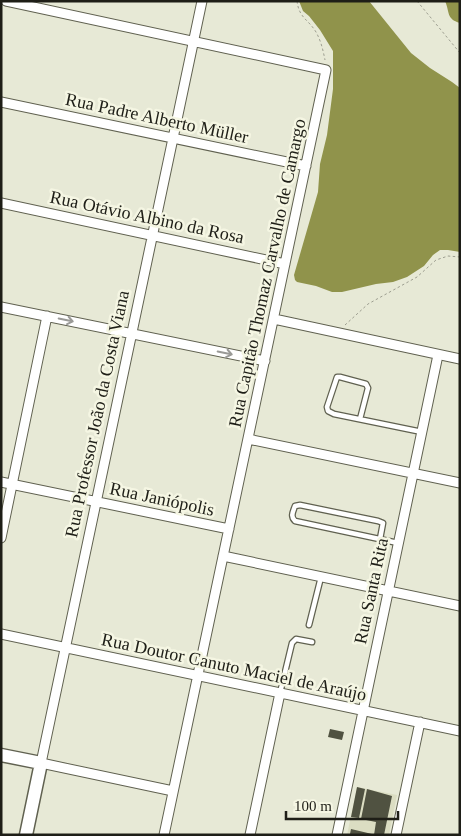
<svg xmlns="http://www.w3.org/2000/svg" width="461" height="836" viewBox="0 0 461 836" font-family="Georgia,serif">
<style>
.built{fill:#dbddc2}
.water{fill:#90934b}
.building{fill:#505241}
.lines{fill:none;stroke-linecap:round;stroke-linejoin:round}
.lane-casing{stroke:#606150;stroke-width:7}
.street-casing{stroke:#606150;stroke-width:11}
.secondary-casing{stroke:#606150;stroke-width:15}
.path{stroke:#9d9e90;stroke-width:1;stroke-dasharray:2.5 2.5;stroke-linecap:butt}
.lane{stroke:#fff;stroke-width:4.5}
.street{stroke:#fff;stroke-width:9}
.secondary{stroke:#fff;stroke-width:12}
.oneway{stroke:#9a9a97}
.labels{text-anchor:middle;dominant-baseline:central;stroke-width:5;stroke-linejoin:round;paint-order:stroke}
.street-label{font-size:18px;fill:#1e1e17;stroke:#f5f6e3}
</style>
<rect width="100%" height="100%" fill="#e7e9d6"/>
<path class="built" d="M357,787L397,795L389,835H347Z"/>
<path class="water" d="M299,1H369L411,53L430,68L452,82L460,88V252L448,250H440L433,255L424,266L407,277L393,282L376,284L342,292H332L316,286L297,282L295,280L294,275L318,192L320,164L327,135L333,89V51L320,30L309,16L303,11Z
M445,1H460V23C446,19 450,12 445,1Z"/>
<path class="building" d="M330,729L344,732L342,740L328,737Z
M357,787L365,789L359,818L351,817Z
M367,789L392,796L384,835H374L376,822L361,819Z
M351,829L372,834V835L350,834Z"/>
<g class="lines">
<g class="lane-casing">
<path id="lane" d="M360,419L368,388L366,384L340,377H337L327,407L328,411L334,414L422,432
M380,539L383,523L378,521L300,505L295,506C293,512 290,516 295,521L398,543
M309,625L321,577
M280,693L292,643L296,639L312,642"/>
</g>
<g class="street-casing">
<path id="street" d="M6,1L326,70L164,835
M1,102L306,166
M1,203L285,264
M1,307L265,361
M274,319L460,359
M248,439L460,483
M1,482L229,529
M1,538L47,316
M223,556L460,606
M1,634L460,731
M173,791L41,763L202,1
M250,835L280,693
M337,835L438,355
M396,835L420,722"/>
</g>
<g class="secondary-casing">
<path id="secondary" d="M1,755L41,763L26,835"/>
</g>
<path class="path" d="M297,1C299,18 308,19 316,32C321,41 323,50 325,60
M417,1L460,53
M345,325L368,304L417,277L436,260L448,256L460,257"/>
<use href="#lane" class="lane"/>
<use href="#street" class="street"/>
<use href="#secondary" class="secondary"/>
</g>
<defs><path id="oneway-shaft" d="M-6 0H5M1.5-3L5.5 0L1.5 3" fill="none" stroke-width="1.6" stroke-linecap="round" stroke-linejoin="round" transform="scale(1.25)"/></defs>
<g class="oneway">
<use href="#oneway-shaft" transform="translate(66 320) rotate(12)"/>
<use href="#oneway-shaft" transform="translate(225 353) rotate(12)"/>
</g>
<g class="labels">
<g class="street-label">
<text transform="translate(157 118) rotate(12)">Rua Padre Alberto Müller</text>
<text transform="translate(147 217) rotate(12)">Rua Otávio Albino da Rosa</text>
<text transform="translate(267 273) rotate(-78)">Rua Capitão Thomaz Carvalho de Camargo</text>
<text transform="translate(97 414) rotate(-78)">Rua Professor João da Costa Viana</text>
<text transform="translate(162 499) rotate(12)">Rua Janiópolis</text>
<text transform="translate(371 591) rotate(-78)">Rua Santa Rita</text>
<text transform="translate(234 667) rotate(12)">Rua Doutor Canuto Maciel de Araújo</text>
</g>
</g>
<rect width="461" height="836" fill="none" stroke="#1e1e17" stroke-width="5"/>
<path d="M286 811v8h112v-8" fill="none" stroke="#1e1e17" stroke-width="2.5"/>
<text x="294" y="811" font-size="15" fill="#1e1e17" stroke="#f5f6e3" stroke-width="4" paint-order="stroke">100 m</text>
</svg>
